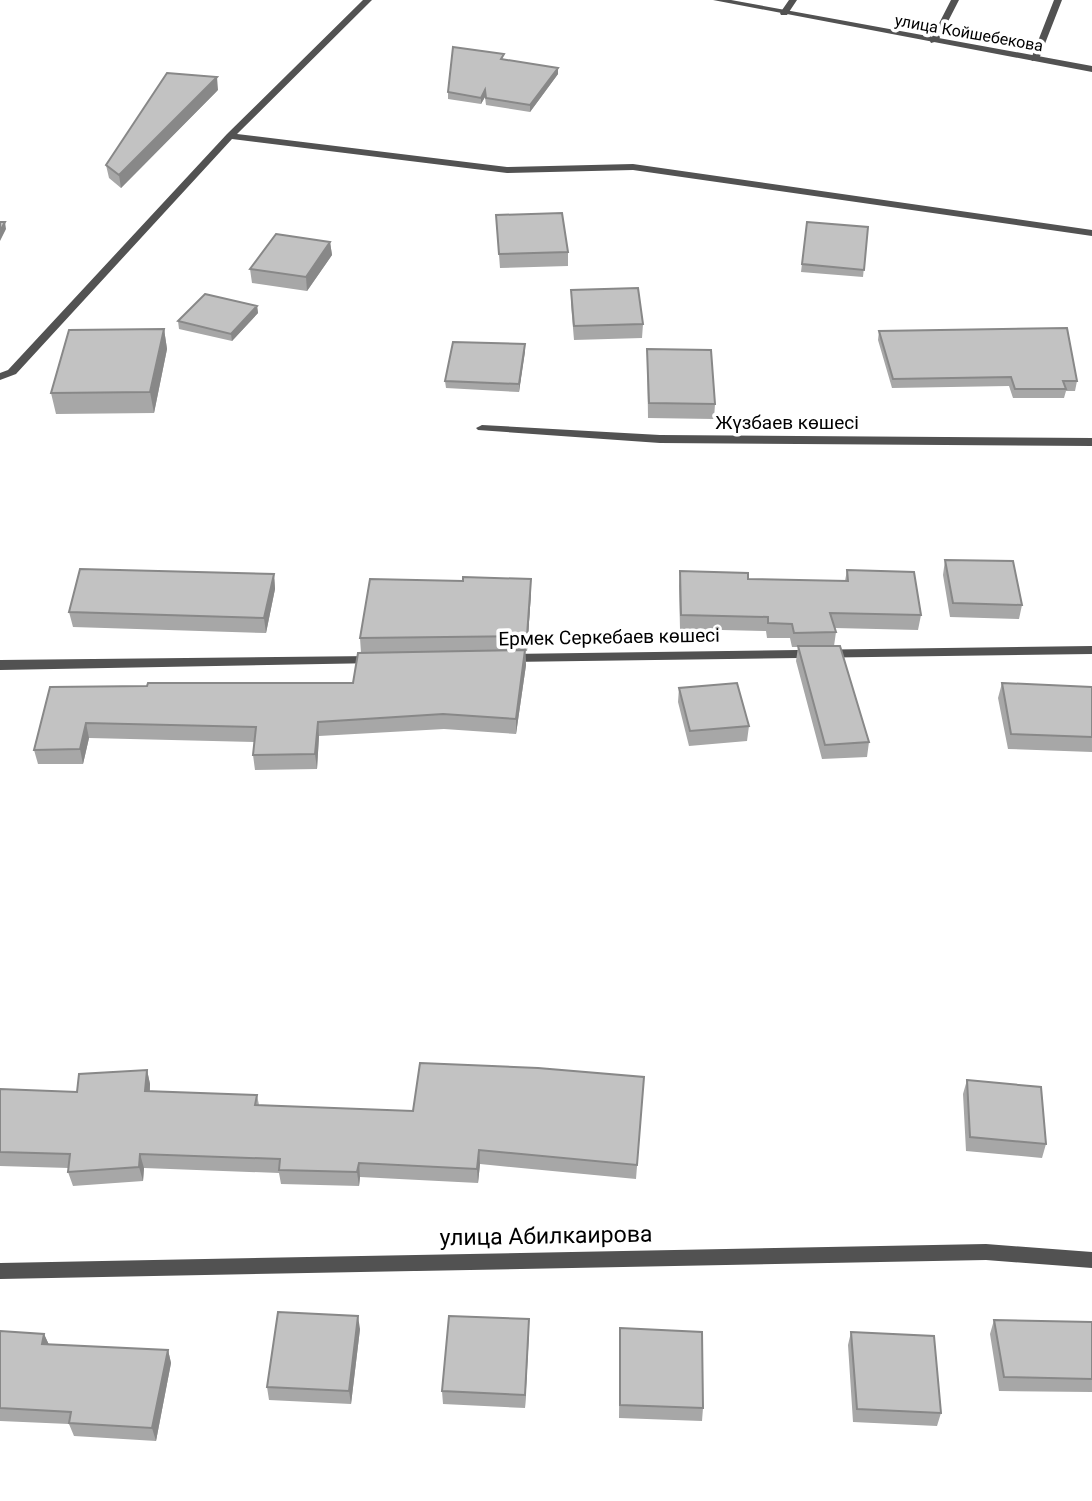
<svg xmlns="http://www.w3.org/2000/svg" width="1092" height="1501" viewBox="0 0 1092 1501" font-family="Roboto,sans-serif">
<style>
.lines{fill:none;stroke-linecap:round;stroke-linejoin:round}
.service{fill:#525252;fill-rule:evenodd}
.minor{fill:#525252;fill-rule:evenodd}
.wall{fill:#a7a7a7}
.shaded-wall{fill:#888}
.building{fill:#c2c2c2;stroke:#888;stroke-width:2}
.labels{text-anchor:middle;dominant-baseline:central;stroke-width:7;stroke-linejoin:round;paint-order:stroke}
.far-street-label{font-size:16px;fill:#000;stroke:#fff}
.street-label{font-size:19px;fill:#000;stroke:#fff}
.near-street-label{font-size:23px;fill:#000;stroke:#fff}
</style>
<rect width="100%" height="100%" fill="#fff"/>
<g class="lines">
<path class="service" d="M363,0H372L237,134L507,167L633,164L1092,230V236L633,170L507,173L232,139L16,374L0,380V373L8,370L227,134Z
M789,0H797L787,15H781L780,13Z
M951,0H959L938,41L931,43L930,41Z
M1054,0H1062L1039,59L1032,61L1031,59Z"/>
<path class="minor" d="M713,0H731L1092,66V72Z
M482,425L660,435L1092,438V446L660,443L478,430L476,428Z
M1092,646V654L509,662L502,658L509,654Z
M373,656L378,657L380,660L378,663L0,670V660Z
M986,1244L1092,1252V1268L986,1260L0,1279V1263Z"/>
</g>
<path class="wall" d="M504,60L558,74L530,112L486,105L485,97L481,104L448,99V92Z
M218,90L121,188L109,178L106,165Z
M496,215L568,252V266L500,268Z
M807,222L868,227L863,277L801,272Z
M330,242L332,255L307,291L252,283L250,269Z
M571,290L643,324L642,338L574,340L571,304Z
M257,306L258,313L232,341L179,329L178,321Z
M164,329L167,349L154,413L56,414L51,393Z
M879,331L1077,381L1075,391H1066L1064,398H1013L1009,386L892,388L878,340Z
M525,344L519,392L446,388L445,381Z
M647,349L715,404L714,419L648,418Z
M945,560L1022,605L1019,619L950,617L943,575Z
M847,570L921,615L918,630L835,628L836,632L834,646L869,742L867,757L822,759L796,661L798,647H792L790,638H767L766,631L680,629L679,586L680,571L748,579L845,581Z
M274,574L275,589L266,633L73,627L69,612Z
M531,593L527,651H525L526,665L516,734L444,729L319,736L317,769L255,770L253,755L254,742L89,738L83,764H38L34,750L147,686L353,683L361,653L360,638Z
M1002,683L1092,687V752L1008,749L998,698Z
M679,688L749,726L747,741L689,746L678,702Z
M147,1070L150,1084V1092L257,1095L259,1105L413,1111L644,1077L636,1179L480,1164L478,1183L360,1177L359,1186L281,1184L279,1173L144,1168L143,1181L73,1186L68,1172L69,1168L0,1166V1089L77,1092Z
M967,1080L1046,1144L1042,1158L966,1151L963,1094Z
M529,1319L525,1408L443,1404L442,1391Z
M994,1320L1092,1322V1392L999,1391L990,1334Z
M620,1328L703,1408L702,1421L619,1418Z
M360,1329L351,1404L269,1400L267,1387Z
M0,1331L44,1334L49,1345L168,1350L171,1363L156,1441L74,1436L69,1424L0,1421Z
M851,1332L941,1413L937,1426L853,1422L848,1345Z"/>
<path class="shaded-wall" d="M558,68V74L530,112V105Z
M217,77L218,90L121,188L119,175Z
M485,90V97L481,104V98Z
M5,222L6,229L0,241V231Z
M330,242L332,255L307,291L306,277Z
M257,306L258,313L232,341L231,334Z
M164,329L167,349L154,413L150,392Z
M525,344V352L519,392V384Z
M274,574L275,589L266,633L264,618Z
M531,579V593L527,651V636Z
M525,650L526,665L516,734V719Z
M318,722L319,736L317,769L315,754Z
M86,723L89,738L83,764L80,749Z
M147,1070L150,1084L149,1106L145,1091Z
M479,1150L480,1164L478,1183L477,1169Z
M140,1154L144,1168L143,1181L139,1167Z
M359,1163L360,1177L359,1186L357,1172Z
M358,1316L360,1329L351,1404L349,1391Z
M529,1319V1333L525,1408V1395Z
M44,1334L50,1347L42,1344Z
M168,1350L171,1363L156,1441L152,1428Z"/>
<path class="building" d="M453,47L504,54L501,59L558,68L530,105L486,98L485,90L481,98L448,92Z
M167,73L217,77L119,175L106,165Z
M562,213L568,252L499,254L496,215Z
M0,222H5L0,231Z
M807,222L868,227L864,270L802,264Z
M276,234L330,242L306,277L250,269Z
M638,288L643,324L574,326L571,290Z
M205,294L257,306L231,334L178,321Z
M1067,328L1077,381H1063L1066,389H1015L1011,377L893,379L879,331Z
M164,329L150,392L51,393L69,330Z
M453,342L525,344L519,384L445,381Z
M647,349L711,350L715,404L649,403Z
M945,560L1013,561L1022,605L953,603Z
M80,569L274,574L264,618L69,612Z
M847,570L914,572L921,615L830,613L836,632L794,633L792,624L768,623V617L681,615L680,571L748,573V579L848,581Z
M463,577L531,579L527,636L360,638L370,579L463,581Z
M798,646H840L869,742L825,745Z
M525,650L516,719L443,714L318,722L315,754L253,755L256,727L86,723L80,749L34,750L50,687L147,686L148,683H353L358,653Z
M737,683L749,726L690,731L679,688Z
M1002,683L1092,687V737L1011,734Z
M420,1063L538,1068L644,1077L637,1165L479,1150L477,1169L359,1163L357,1172L279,1170L280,1159L140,1154L139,1167L68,1172L70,1154L0,1152V1089L77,1092L79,1074L147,1070L145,1091L257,1095L255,1105L413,1111Z
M967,1080L1041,1087L1046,1144L970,1137Z
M278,1312L358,1316L349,1391L267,1387Z
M449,1316L529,1319L525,1395L442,1391Z
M994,1320L1092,1322V1379L1004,1377Z
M620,1328L702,1332L703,1408L620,1405Z
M0,1331L44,1334L42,1344L168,1350L152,1428L69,1423L71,1412L0,1408Z
M851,1332L934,1336L941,1413L857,1409Z"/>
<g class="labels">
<g class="far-street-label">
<text transform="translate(969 33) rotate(10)">улица Койшебекова</text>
</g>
<g class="street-label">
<text x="787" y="422">Жүзбаев көшесі</text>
<text transform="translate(609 637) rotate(-1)">Ермек Серкебаев көшесі</text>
</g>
<g class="near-street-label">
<text transform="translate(546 1236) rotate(-1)">улица Абилкаирова</text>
</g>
</g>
</svg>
